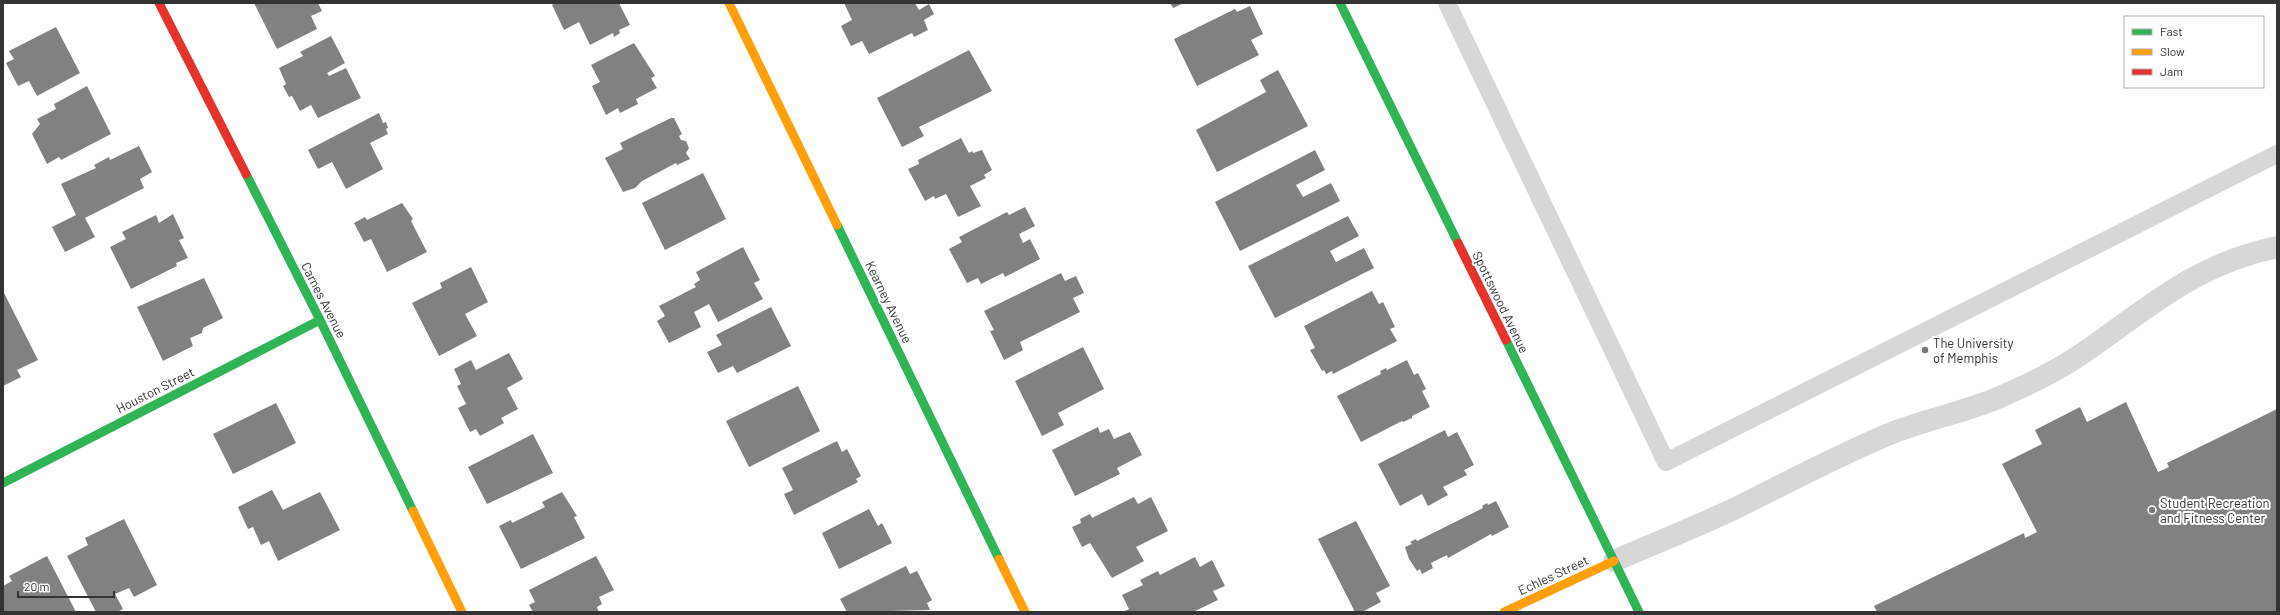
<svg xmlns="http://www.w3.org/2000/svg" width="2280" height="615" viewBox="0 0 2280 615" font-family="Barlow,sans-serif">
<style>
.building{fill:#818181}
.lines{fill:none;stroke-linecap:round;stroke-linejoin:round}
.lane{stroke:#d7d7d7;stroke-width:18}
.street{stroke:#d7d7d7;stroke-width:22}
.fast{stroke:#30b455;stroke-width:9}
.slow{stroke:#ff9f0a;stroke-width:9}
.jam{stroke:#e5322d;stroke-width:9}
.poi-dot{fill:#7a7a7a;stroke:#fff;stroke-width:1.5}
.labels{text-anchor:middle;dominant-baseline:central;stroke-width:4;stroke-linejoin:round;paint-order:stroke}
.street-label{font-size:13px;fill:#333;stroke:#fff}
.poi-label{font-size:13px;fill:#333;stroke:#fff;text-anchor:start}
</style>
<rect width="100%" height="100%" fill="#fff"/>
<path class="building" d="M254,3H318L322,11L311,16L317,29L277,49Z
M555,3H619L630,25L619,30L620,33L614,37L613,33L590,45L579,22L564,30L552,5Z
M844,3H915L919,10L929,4L934,14L924,20L928,30L914,37L912,33L869,54L862,41L851,46L841,26L852,20Z
M1170,3H1184L1173,8Z
M1250,6L1263,34L1251,40L1259,55L1197,86L1174,39L1235,9L1237,12Z
M56,27L80,73L37,96L29,81L18,86L6,63L14,59L9,51Z
M331,36L345,63L327,73L329,76L346,68L361,98L318,118L311,105L300,111L292,96L289,97L283,86L286,84L279,68L303,56L300,52Z
M634,43L655,76L651,78L657,88L636,99L638,104L620,113L618,108L606,115L592,86L600,82L591,65Z
M969,50L992,91L919,127L924,136L902,147L877,98Z
M1278,70L1308,126L1217,172L1196,130L1266,92L1260,80Z
M87,86L111,134L61,160L59,157L47,164L32,134L40,124L37,119L56,109L54,104Z
M379,113L383,123L386,122L388,128L386,129L388,134L370,143L383,169L346,189L332,162L318,169L308,150Z
M671,118H674L682,134L679,136L681,140L686,141L689,148L686,153L690,159L677,165L676,163L642,181L635,188L623,192L605,158L623,149L620,143Z
M961,138L969,153L972,151L973,153L982,150L992,170L984,175L986,178L970,186L981,206L958,217L946,194L935,199L934,196L925,201L908,169L919,164L918,160Z
M139,146L152,172L140,179L144,188L85,218L95,237L65,252L52,227L76,215L61,184L96,168L94,165L109,157L110,160Z
M1315,150L1325,170L1296,185L1303,197L1331,183L1340,201L1240,251L1215,202Z
M703,173L726,219L665,250L642,203Z
M402,203L413,219L411,221L427,252L387,272L371,239L364,242L354,223L365,217L367,220Z
M1025,207L1035,226L1019,234L1023,243L1030,239L1040,259L1005,277L1003,273L981,284L978,278L967,283L949,249L962,242L959,237L1007,212L1009,215Z
M173,214L184,238L179,240L188,258L176,263L177,266L131,289L110,247L126,239L122,232L156,215L159,223Z
M1348,216L1359,236L1330,251L1336,262L1364,248L1374,268L1275,318L1248,266Z
M743,247L760,280L754,283L763,299L718,322L709,304L694,312L701,327L669,343L657,321L665,316L659,306L696,287L694,284L700,280L696,272Z
M471,267L488,302L465,314L477,336L439,356L412,303L442,288L440,283Z
M1061,273L1065,281L1076,276L1084,293L1073,298L1080,312L1020,342L1023,350L1004,360L990,331L994,330L984,311Z
M204,278L223,318L203,328L202,333L190,338L193,346L163,361L137,307Z
M3,291L38,360L17,370L21,377L3,386Z
M1372,291L1379,304L1383,302L1395,327L1390,329L1397,341L1333,374L1332,371L1326,374L1324,370L1322,371L1310,350L1315,348L1304,326Z
M771,307L791,346L737,373L733,366L718,373L707,352L722,345L716,335Z
M1083,347L1104,389L1058,413L1064,425L1042,436L1015,381Z
M509,353L523,379L507,388L518,409L501,418L504,423L480,436L476,429L470,432L458,408L466,404L457,386L461,384L454,369L471,360L476,370Z
M1407,360L1414,375L1418,373L1426,389L1422,391L1430,407L1412,416V418L1403,422L1402,421L1361,442L1337,396L1381,374L1380,371L1386,368L1387,370Z
M798,386L820,431L749,467L726,421Z
M2126,402L2158,472L2169,467L2167,463L2277,409V612H1877L1874,606L2024,533L2025,538L2037,532L2002,464L2042,444L2035,430L2080,407L2087,422Z
M276,403L296,443L233,474L213,434Z
M1098,427L1100,433L1109,429L1114,439L1130,432L1142,455L1117,468L1120,474L1075,496L1052,450Z
M1445,430L1448,437L1457,432L1474,465L1464,470L1467,475L1443,487L1448,495L1428,506L1422,494L1400,506L1378,464Z
M533,434L553,473L487,504L468,467Z
M837,441L842,452L847,449L861,476L856,479L858,482L794,515L784,494L793,490L782,468Z
M272,490L283,510L320,492L340,530L278,561L269,541L261,545L253,527L248,529L238,507Z
M562,492L577,516L574,517L585,538L521,569L499,526L511,520L512,523L545,507L542,502Z
M1134,497L1138,504L1151,497L1168,531L1136,547L1144,561L1112,578L1090,543L1082,547L1072,527L1081,523L1080,519L1090,514L1092,518Z
M1496,501L1509,527L1492,536L1491,534L1448,558L1447,555L1431,563L1433,568L1422,574L1420,569L1417,571L1409,559L1405,547L1412,544L1410,542L1416,539L1417,541L1483,508L1482,506L1487,503L1488,505Z
M869,509L878,526L882,523L892,543L839,569L822,533Z
M124,519L157,585L134,597L129,588L115,594L123,609L117,612H96L67,556L88,545L85,538Z
M1356,521L1390,586L1376,593L1381,602L1362,612H1355L1318,539Z
M47,556L76,612H3V586L12,581L9,576Z
M596,556L614,590L599,597L602,604L597,607L599,612H533L529,605L535,602L529,590Z
M1195,557L1200,567L1212,560L1225,586L1213,591L1218,600L1193,612H1123L1129,609L1122,595L1143,585L1140,580L1158,571L1160,575Z
M906,566L910,574L917,571L932,600L927,603L930,610L847,612L840,599Z"/>
<g class="lines">
<path class="lane" d="M1447,3L1666,462L2277,154"/>
<path class="street" d="M1614,561C1655,543 1696,527 1736,508C1786,483 1835,457 1887,435C1927,418 1970,412 2009,393C2036,381 2069,364 2093,346C2157,301 2198,264 2277,247"/>
<path class="fast" d="M1340,3L1458,243
M246,174L320,320L413,511
M837,225L999,559
M1506,340L1639,612
M3,483L320,320"/>
<path class="slow" d="M729,3L837,225
M413,511L462,612
M999,559L1025,612
M1504,612L1614,561"/>
<path class="jam" d="M159,3L246,174
M1458,243L1506,340"/>
</g>
<g class="poi-dot">
<circle cx="1925" cy="350" r="4"/>
<circle cx="2152" cy="510" r="4"/>
</g>
<g class="labels">
<g class="street-label">
<text transform="translate(324 300) rotate(63)">Carnes Avenue</text>
<text transform="translate(889 302) rotate(64)">Kearney Avenue</text>
<text transform="translate(1501 302) rotate(64)">Spottswood Avenue</text>
<text transform="translate(155 390) rotate(-27)">Houston Street</text>
<text transform="translate(1553 575) rotate(-25)">Echles Street</text>
</g>
<g class="poi-label">
<text x="1933" y="343">The University<tspan x="1933" dy="15">of Memphis</tspan></text>
<text x="2160" y="503">Student Recreation<tspan x="2160" dy="15">and Fitness Center</tspan></text>
</g>
</g>
<rect width="2280" height="615" fill="none" stroke="#333333" stroke-width="8"/>
<rect x="2124" y="16" width="140" height="72" fill="#ffffff" stroke="#adadad"/>
<rect x="2132" y="29" width="20" height="6" fill="#30b455" stroke="#adadad"/>
<text x="2160" y="36" font-size="12" fill="#333333">Fast</text>
<rect x="2132" y="49" width="20" height="6" fill="#ff9f0a" stroke="#adadad"/>
<text x="2160" y="56" font-size="12" fill="#333333">Slow</text>
<rect x="2132" y="69" width="20" height="6" fill="#e5322d" stroke="#adadad"/>
<text x="2160" y="76" font-size="12" fill="#333333">Jam</text>
<path d="M18 591v6h96v-6" fill="none" stroke="#333333" stroke-width="2"/>
<text x="24" y="591" font-size="12" fill="#333333" stroke="#ffffff" stroke-width="3" paint-order="stroke">20 m</text>
</svg>
